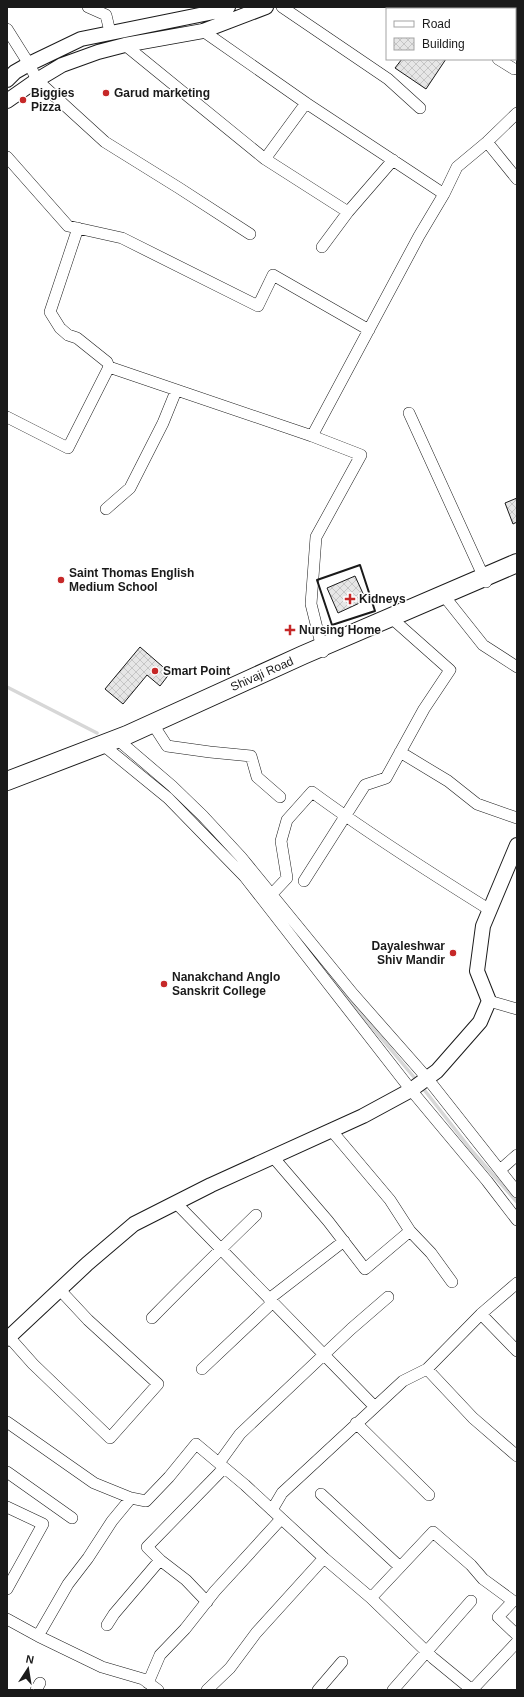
<svg xmlns="http://www.w3.org/2000/svg" width="524" height="1697" viewBox="0 0 524 1697" font-family="Arial,sans-serif">
<style>
.lines{fill:none;stroke-linecap:round;stroke-linejoin:round}
.stream{stroke:#d7d7d7;stroke-width:3.5}
.building{fill:url(#building-cross-hatch);stroke:#1a1a1a}
.minor-casing{stroke:#1a1a1a;stroke-width:12}
.tertiary-casing{stroke:#1a1a1a;stroke-width:16}
.primary-casing{stroke:#1a1a1a;stroke-width:20}
.minor{stroke:#fff;stroke-width:11}
.tertiary{stroke:#fff;stroke-width:14}
.primary{stroke:#fff;stroke-width:18}
.wall{stroke:#1a1a1a;stroke-width:2}
.poi-dot{fill:#c62828;stroke:#fff;stroke-width:1.5}
.labels{text-anchor:middle;dominant-baseline:central;stroke-width:3;stroke-linejoin:round;paint-order:stroke}
.poi-label{font-size:12px;font-weight:bold;fill:#1a1a1a;stroke:#fff;text-anchor:start}
.street-label{font-size:12px;fill:#1a1a1a;stroke:#fff}
</style>
<defs>
<pattern id="building-cross-hatch" width="8" height="8" patternUnits="userSpaceOnUse"><rect width="8" height="8" fill="#e6e6e6"/><path d="M0 0l8 8M0 8l8-8" fill="none" stroke="#c5c5c5"/></pattern>
</defs>
<rect width="100%" height="100%" fill="#fff"/>
<g class="lines">
<path class="stream" d="M7,687L97,733
M175,798L202,822
M217,839L230,854
M317,961L418,1082
M422,1087L472,1151L517,1202"/>
</g>
<path class="building" d="M402,59H446L426,89L395,68Z
M517,498V522L513,524L505,503Z
M355,576L366,600L338,613L327,588Z
M140,647L170,673L160,686L147,675L123,704L105,689Z"/>
<g class="lines">
<g class="minor-casing">
<path id="minor" d="M88,7L106,15L110,32
M282,7L388,79L420,108
M415,7L418,9
M7,29L29,64L37,80L105,142L179,188L250,234
M203,31L306,103L444,194L419,236L312,436
M125,45L265,159L306,103
M498,59L514,69
M487,142L517,179
M7,157L68,226L122,238L258,306L273,275L369,330
M265,159L348,212
M444,194L457,167L487,142L517,113
M78,228L50,312L60,328L68,335L77,338L107,362L109,367
M322,247L348,212L393,160
M409,413L486,582
M7,417L68,448L109,367L312,436L361,455L316,537L311,604L323,652
M106,509L130,488L163,423L176,391
M448,601L483,645L517,667
M156,729L167,746L210,752L251,756L257,777L280,797
M117,739L172,786L203,816L241,857L353,994L427,1078L517,1192
M103,745L168,798L245,877L411,1090L487,1181L517,1220
M400,752L448,781L477,804L517,818
M304,881L365,785L386,778L424,709L450,670L397,623L394,616
M272,894L287,878L281,841L287,820L312,792C369,834 429,872 490,910
M489,1001L517,1009
M331,1130L390,1200L410,1231L431,1253L452,1282
M273,1157L328,1221L365,1269L410,1231
M500,1170L517,1155
M176,1203L374,1406
M269,1299L344,1241
M481,1314L517,1351
M152,1318C186,1283 221,1249 256,1215
M9,1337L33,1364L110,1438L158,1384L88,1320L60,1290
M202,1369L273,1302
M427,1369L481,1314L517,1283
M7,1422L94,1483L131,1498
M356,1423L429,1495
M219,1463L240,1434L351,1329L388,1297
M7,1472L72,1518
M321,1494L400,1567
M7,1507L43,1524L7,1589
M272,1510L282,1493L403,1381L427,1369L473,1418L517,1456
M324,1558L371,1598L433,1658L472,1690
M160,1560L147,1547L224,1468
M371,1598L433,1532L471,1565L483,1579L513,1601L498,1617L517,1635
M7,1619L38,1636L102,1667L143,1679L158,1690
M107,1625L114,1614L160,1560L186,1580L207,1602
M38,1636L68,1584L88,1558L112,1521L131,1498L146,1501L169,1477L196,1444L245,1485L324,1558L256,1633L230,1668L207,1690
M148,1683L160,1655L185,1629L215,1591L281,1519
M36,1690L40,1683
M318,1690L342,1662
M393,1690L471,1601
M472,1690L517,1642"/>
</g>
<g class="tertiary-casing">
<path id="tertiary" d="M7,80L15,72L29,64L81,39L219,11L228,7
M7,101L37,80L62,65L98,52L125,45L203,31L266,7
M7,1339L87,1264L134,1224L211,1185L363,1116L411,1090L437,1071L480,1022L489,1001L477,971L483,926L517,845"/>
</g>
<g class="primary-casing">
<path id="primary" d="M7,781L127,735L303,655L517,563"/>
</g>
<use href="#minor" class="minor"/>
<use href="#tertiary" class="tertiary"/>
<use href="#primary" class="primary"/>
<path class="wall" d="M360,565L375,611L332,625L317,580Z"/>
</g>
<g class="poi-dot">
<circle cx="106" cy="93" r="4"/>
<circle cx="23" cy="100" r="4"/>
<circle cx="61" cy="580" r="4"/>
<path d="M348 593h4v4h4v4h-4v4h-4v-4h-4v-4h4z"/>
<path d="M288 624h4v4h4v4h-4v4h-4v-4h-4v-4h4z"/>
<circle cx="155" cy="671" r="4"/>
<circle cx="453" cy="953" r="4"/>
<circle cx="164" cy="984" r="4"/>
</g>
<g class="labels">
<g class="poi-label">
<text x="31" y="93">Biggies<tspan x="31" dy="14">Pizza</tspan></text>
<text x="114" y="93">Garud marketing</text>
<text x="69" y="573">Saint Thomas English<tspan x="69" dy="14">Medium School</tspan></text>
<text x="359" y="599">Kidneys</text>
<text x="299" y="630">Nursing Home</text>
<text x="163" y="671">Smart Point</text>
<text x="445" y="946" text-anchor="end">Dayaleshwar<tspan x="445" dy="14">Shiv Mandir</tspan></text>
<text x="172" y="977">Nanakchand Anglo<tspan x="172" dy="14">Sanskrit College</tspan></text>
</g>
<g class="street-label">
<text transform="translate(262 674) rotate(-24)">Shivaji Road</text>
</g>
</g>
<rect width="524" height="1697" fill="none" stroke="#1a1a1a" stroke-width="16"/>
<rect x="386" y="8" width="130" height="52" fill="#ffffff" stroke="#a3a3a3"/>
<rect x="394" y="21" width="20" height="6" fill="#ffffff" stroke="#a3a3a3"/>
<text x="422" y="28" font-size="12" fill="#1a1a1a">Road</text>
<rect x="394" y="38" width="20" height="12" fill="url(#building-cross-hatch)" stroke="#a3a3a3"/>
<text x="422" y="48" font-size="12" fill="#1a1a1a">Building</text>
<g transform="translate(28 1669) rotate(12)" stroke="#ffffff" stroke-width="3" paint-order="stroke">
<path d="M0-3L7 15L0 10L-7 15Z" fill="#1a1a1a"/>
<text y="-6" font-size="11" font-weight="bold" text-anchor="middle" fill="#1a1a1a">N</text>
</g>
</svg>
